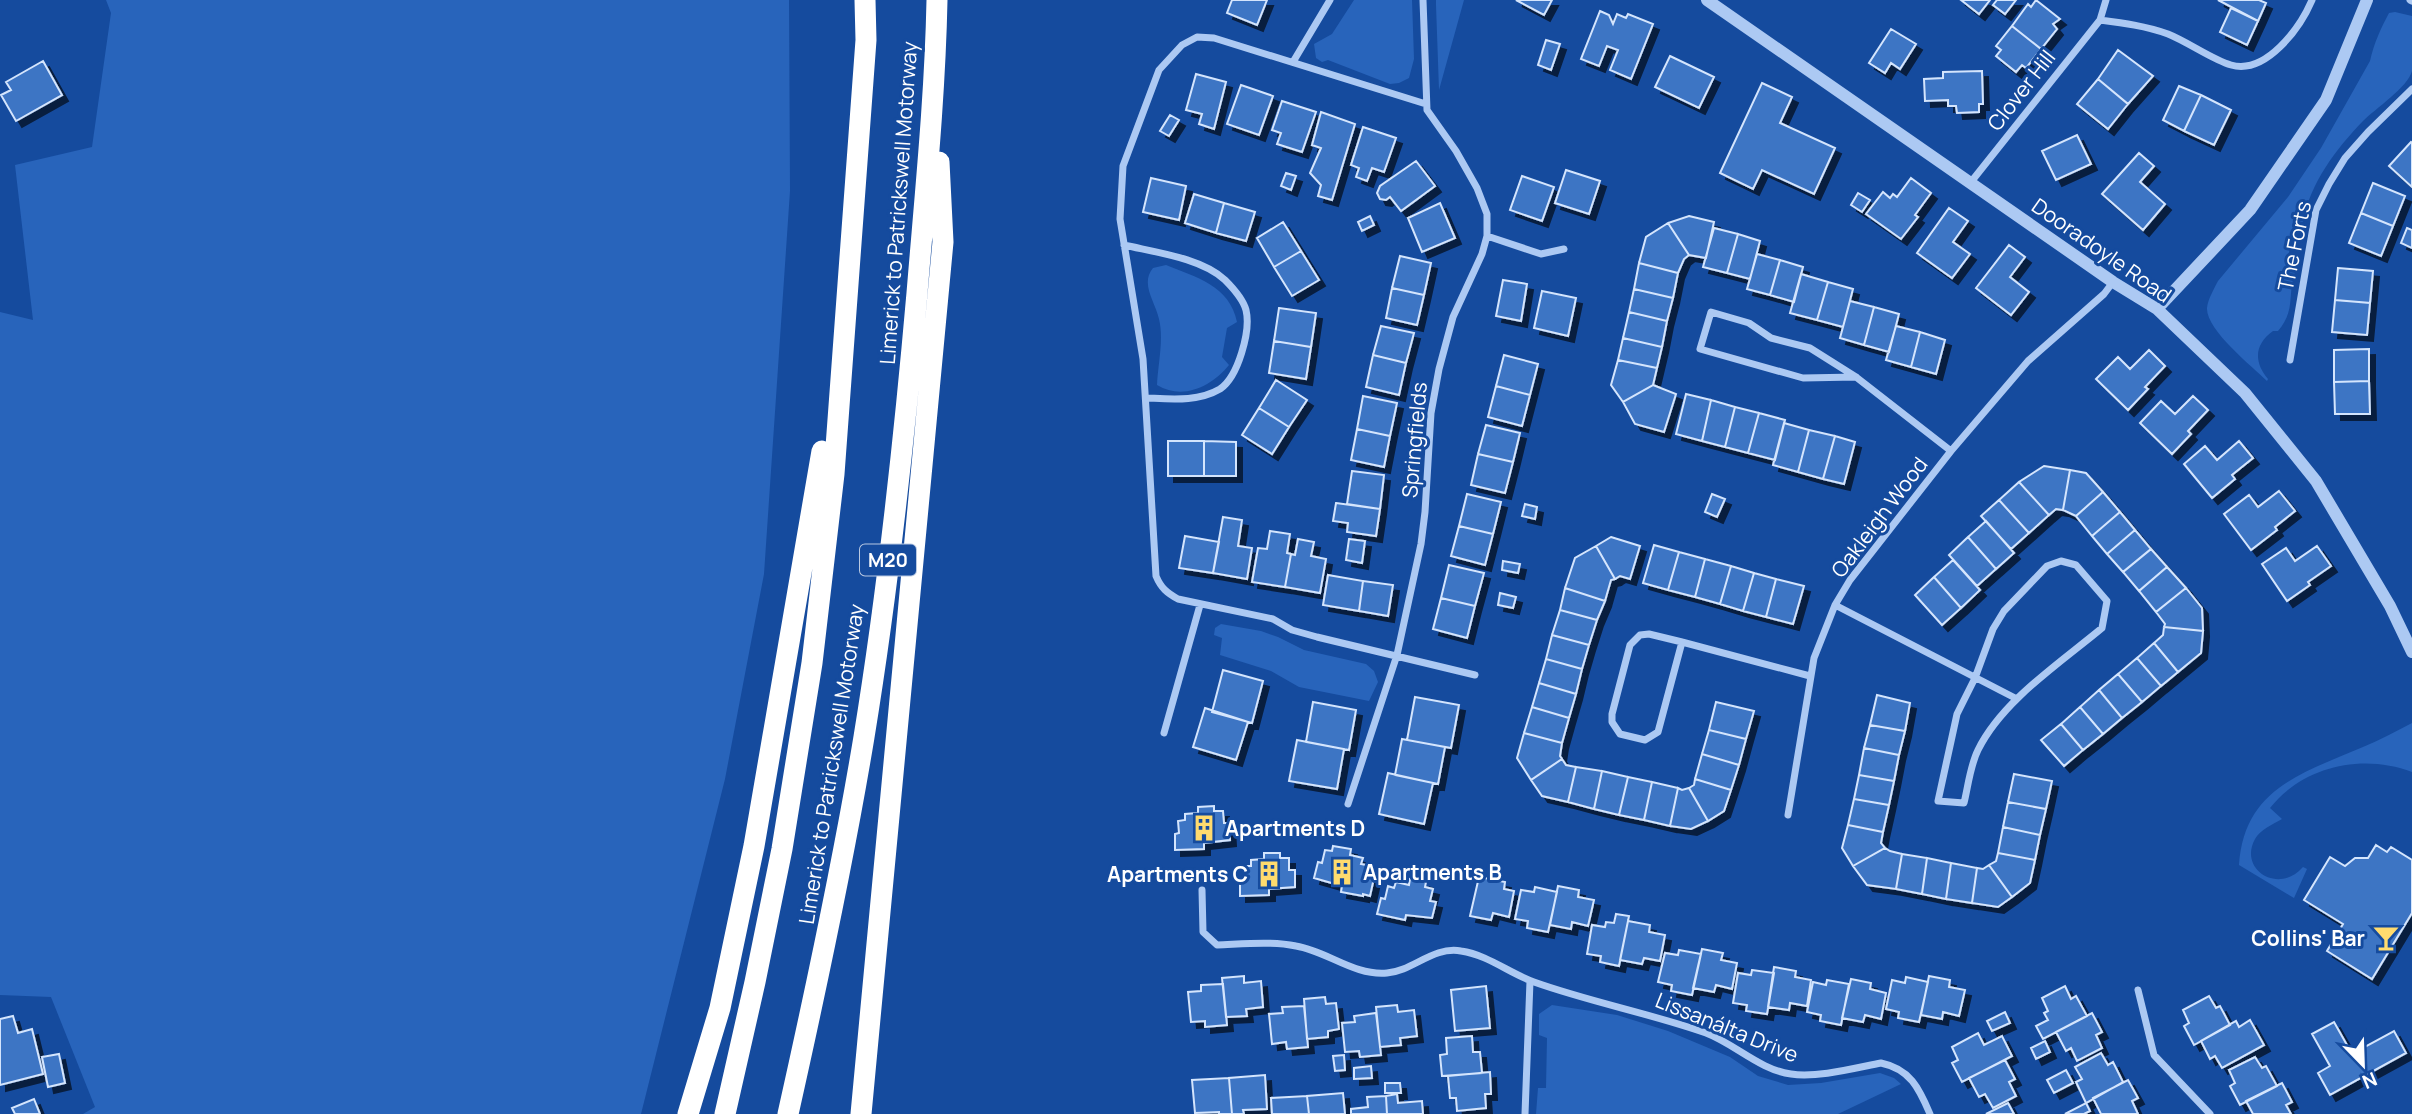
<svg xmlns="http://www.w3.org/2000/svg" width="2412" height="1114" viewBox="0 0 2412 1114" font-family="Manrope,sans-serif">
<style>
.green{fill:#2864bb}
.building{fill:#3d74c4;stroke:#d4e5fd;stroke-width:2;filter:url(#shadow)}
.lines{fill:none;stroke-linecap:round;stroke-linejoin:round}
.minor{stroke:#acc9f3;stroke-width:7}
.tertiary{stroke:#acc9f3;stroke-width:12}
.motorway{stroke:#fff;stroke-width:21}
.labels{text-anchor:middle;dominant-baseline:central;stroke-width:6;stroke-linejoin:round;paint-order:stroke}
.shield{fill:#154b9e;stroke:#b9c9e2;stroke-width:2}
.shield-label{font-size:19px;font-weight:bold;fill:#fff}
.street-label{font-size:21px;fill:#fff;stroke:#154b9e}
.poi-label{font-size:21px;font-weight:bold;fill:#fff;stroke:#154b9e;text-anchor:start}
</style>
<defs>
<filter id="shadow"><feDropShadow dx="6" dy="6" stdDeviation="0" flood-color="#0009"/></filter>
</defs>
<rect width="100%" height="100%" fill="#154b9e"/>
<path class="green" d="M106,0H789L790,191L764,574L725,779L641,1114H83L95,1107L51,997L0,995V312L33,320L15,165L92,147L111,13Z
M1354,0H1412L1414,59L1409,78L1399,83L1390,84L1328,60L1322,62L1316,58L1314,44L1332,34Z
M1436,0H1464L1439,90L1436,5Z
M2395,12L2412,16C2412,31 2412,57 2412,71C2408,87 2375,109 2363,121C2336,149 2310,183 2303,222L2295,221L2286,268L2295,272C2287,296 2296,310 2278,331H2273C2255,344 2253,361 2268,379L2267,381C2252,366 2206,330 2207,308C2208,299 2214,289 2218,281L2288,197L2321,148L2370,61C2374,43 2381,28 2389,13Z
M1166,265C1196,277 1230,286 1237,322L1227,328L1222,357L1229,365C1212,386 1183,401 1157,385C1158,364 1164,339 1159,319C1155,301 1140,284 1153,268Z
M1221,624L1261,631L1278,637L1304,650L1366,664L1374,671L1378,682L1369,701L1299,687L1271,671L1220,655L1222,638L1214,635L1215,628Z
M2412,723V772C2363,753 2303,766 2270,808L2282,819C2273,824 2260,830 2255,839C2238,870 2279,895 2303,867L2307,869L2294,898L2239,865C2244,788 2303,773 2363,747C2380,740 2396,731 2412,723Z
M1552,1005L1617,1015L1668,1031L1730,1057L1758,1076L1788,1085L1821,1083L1880,1073L1894,1078L1901,1084L1838,1114H1536L1538,1088H1546L1547,1038L1539,1035V1014Z"/>
<path class="building" d="M1232,0H1267L1257,25L1227,13Z
M1516,0H1552L1544,15Z
M1961,0H1990L1979,14Z
M1997,0H2016L2005,14L1993,5Z
M2036,0L2060,19L2053,24L2057,29L2041,49L2012,26L2028,4L2031,7Z
M2218,0H2259L2266,3L2258,21Z
M2231,8L2258,21L2247,45L2220,32Z
M1600,11L1609,15L1613,24L1617,14L1626,18L1628,14L1653,24L1631,79L1610,70L1618,50L1607,46L1599,66L1581,59Z
M2012,26L2041,49L2026,68L2022,65L2016,72L1996,56L2001,50L1996,46Z
M1891,29L1916,44L1900,69L1891,63L1885,73L1869,63Z
M1546,40L1560,44L1551,70L1538,65Z
M2118,50L2153,76L2128,104L2098,79Z
M1670,56L1714,77L1699,108L1655,87Z
M43,61L62,95L16,121L1,95L11,90L6,82Z
M1982,71L1983,104H1979V112L1957,113L1956,106H1948V100L1925,101L1924,79L1943,78V72Z
M1196,74L1226,82L1214,129L1199,124L1202,114L1186,110Z
M2098,79L2128,104L2108,129L2077,104Z
M1762,83L1792,97L1780,123L1835,148L1814,194L1762,170L1753,189L1720,173Z
M1241,85L1273,96L1259,135L1227,124Z
M2179,86L2201,95L2184,131L2163,120Z
M2201,95L2231,110L2214,145L2184,131Z
M1282,101L1316,112L1302,152L1277,144L1281,133L1272,130Z
M1321,112L1355,124L1332,200L1318,196L1321,185L1310,173L1321,148L1312,145Z
M1170,115L1179,120L1169,136L1160,131Z
M1363,127L1396,138L1384,172L1372,168L1367,181L1356,177L1359,168L1351,165Z
M2077,135L2091,164L2056,180L2042,151Z
M2411,142L2412,143V187L2389,166Z
M2139,153L2154,166L2140,182L2165,204L2143,230L2102,194Z
M1416,161L1435,186L1401,211L1390,197L1386,200L1380,199L1377,193L1380,186Z
M1566,170L1600,181L1589,214L1555,203Z
M1286,173L1296,176L1291,190L1281,186Z
M1522,176L1554,187L1542,221L1510,210Z
M1151,178L1186,186L1179,220L1143,212Z
M1911,178L1931,193L1915,215L1918,217L1901,239L1866,214L1883,192L1890,198L1893,194L1897,197Z
M2373,183L2405,196L2393,226L2361,213Z
M1858,193L1870,200L1862,212L1851,205Z
M1194,194L1224,203L1216,233L1185,223Z
M1224,203L1255,212L1246,241L1216,233Z
M1440,203L1455,238L1422,252L1408,218Z
M1949,208L1968,221L1953,242L1970,254L1952,278L1917,253Z
M2361,213L2393,226L2381,256L2349,243Z
M1370,216L1374,225L1362,231L1358,222Z
M1689,216L1714,222L1706,258L1689,255L1668,223Z
M1283,222L1301,251L1274,267L1257,238Z
M1668,223L1689,255L1684,259L1678,273L1639,263L1646,237Z
M1714,228L1738,234L1727,273L1703,267Z
M2407,228L2412,230V248L2401,243Z
M1738,234L1760,241L1750,279L1727,273Z
M2009,245L2025,257L2010,277L2029,292L2011,315L1976,288Z
M1301,251L1319,280L1292,296L1274,267Z
M1757,254L1780,260L1770,295L1747,289Z
M1400,256L1431,263L1424,295L1392,288Z
M1780,260L1803,267L1794,302L1770,295Z
M1639,263L1678,273L1673,298L1634,289Z
M2338,268L2373,271L2370,303L2335,300Z
M1801,274L1828,282L1817,320L1790,313Z
M1503,280L1527,284L1521,321L1496,316Z
M1828,282L1853,289L1843,327L1817,320Z
M1392,288L1424,295L1417,325L1386,318Z
M1634,289L1673,298L1667,321L1629,312Z
M1542,291L1576,298L1568,336L1534,328Z
M2335,300L2370,303L2367,335L2332,332Z
M1850,301L1874,307L1864,345L1840,338Z
M1874,307L1899,314L1889,352L1864,345Z
M1279,308L1316,313L1311,347L1274,341Z
M1629,312L1667,321L1662,347L1623,338Z
M1381,326L1414,333L1406,363L1373,355Z
M1896,326L1920,332L1911,367L1886,360Z
M1920,332L1945,340L1936,374L1911,367Z
M1623,338L1662,347L1657,368L1618,360Z
M1274,341L1311,347L1306,379L1269,373Z
M2369,349V381L2334,382V350Z
M2149,350L2165,366L2145,387L2148,389L2128,410L2096,379L2118,357L2130,369Z
M1373,355L1406,363L1399,395L1366,387Z
M1504,355L1538,364L1530,395L1496,386Z
M1618,360L1657,368L1653,385L1623,402L1611,385Z
M1276,380L1307,400L1289,427L1259,408Z
M2369,381L2370,414H2335L2334,382Z
M1653,385L1676,394L1664,432L1635,424L1623,402Z
M1496,386L1530,395L1522,426L1488,417Z
M1686,394L1711,400L1702,441L1676,434Z
M1363,396L1397,403L1390,436L1357,429Z
M2193,396L2208,410L2188,431L2191,434L2172,454L2140,423L2161,401L2175,414Z
M1711,400L1735,407L1725,447L1702,441Z
M1735,407L1759,413L1748,453L1725,447Z
M1259,408L1289,427L1272,454L1242,435Z
M1759,413L1785,420L1775,460L1748,453Z
M1784,423L1809,430L1798,472L1773,465Z
M1486,425L1520,433L1513,462L1478,454Z
M1357,429L1390,436L1384,467L1351,460Z
M1809,430L1835,436L1823,479L1798,472Z
M1835,436L1855,442L1844,484L1823,479Z
M1168,441H1204V476H1168Z
M1204,441L1236,442V476H1204Z
M2239,441L2253,458L2232,475L2235,479L2212,498L2184,464L2205,446L2217,460Z
M1478,454L1513,462L1505,493L1471,485Z
M2044,466L2070,470L2063,510L2056,509L2049,515L2019,482Z
M2070,470L2086,473L2103,492L2076,516L2063,510Z
M1352,471L1384,475L1380,509L1347,504Z
M2019,482L2049,515L2029,533L1999,500Z
M2279,491L2295,511L2275,527L2277,530L2251,550L2224,514L2249,495L2258,507Z
M2103,492L2120,512L2092,536L2076,516Z
M1467,494L1501,502L1493,534L1459,526Z
M1712,494L1725,499L1717,517L1705,512Z
M1999,500L2029,533L2011,549L1981,516Z
M1336,503L1380,509L1376,536L1347,532L1348,523L1333,521Z
M1525,504L1537,507L1535,519L1522,516Z
M2120,512L2135,530L2107,554L2092,536Z
M1223,517L1242,520L1238,546L1252,548L1247,579L1213,573Z
M1986,521L2014,553L1996,569L1968,537Z
M1459,526L1493,534L1485,565L1451,556Z
M2135,530L2151,549L2123,572L2107,554Z
M1270,531L1290,534L1287,553L1291,554L1285,587L1252,582L1258,548L1267,549Z
M1185,536L1219,542L1213,573L1179,568Z
M1611,537L1640,546L1630,579L1620,576L1615,579L1596,546Z
M1968,537L1996,569L1977,586L1949,555Z
M1298,539L1314,542L1311,556L1326,559L1320,593L1285,587L1291,554L1295,555Z
M1349,539L1365,541L1362,563L1346,560Z
M1654,545L1679,552L1668,590L1643,583Z
M1596,546L1615,579L1611,580L1605,601L1565,588L1575,558Z
M2317,546L2331,566L2308,582L2310,585L2287,601L2262,564L2286,548L2295,561Z
M2151,549L2167,567L2139,591L2123,572Z
M1679,552L1705,559L1695,597L1668,590Z
M1705,559L1731,566L1720,604L1695,597Z
M1953,560L1980,590L1961,608L1934,577Z
M1503,561L1520,564L1518,573L1502,570Z
M1449,565L1484,573L1475,606L1441,598Z
M1731,566L1754,573L1743,611L1720,604Z
M2167,567L2186,588L2156,612L2139,591Z
M1754,573L1776,579L1766,617L1743,611Z
M1328,575L1363,581L1359,611L1323,605Z
M1934,577L1961,608L1942,625L1915,595Z
M1776,579L1804,586L1793,624L1766,617Z
M1363,581L1393,585L1388,616L1359,611Z
M1565,588L1605,601L1597,620L1560,610Z
M2186,588L2202,608L2203,631L2164,627L2165,624L2156,612Z
M1500,593L1516,597L1513,608L1498,605Z
M1441,598L1475,606L1467,638L1433,629Z
M1560,610L1597,620L1589,645L1552,635Z
M2164,627L2203,631L2201,653L2178,672L2154,643L2163,635Z
M1552,635L1589,645L1582,669L1546,659Z
M2154,643L2178,672L2161,686L2137,658Z
M2137,658L2161,686L2142,702L2118,674Z
M1546,659L1582,669L1576,694L1539,683Z
M1223,670L1263,681L1252,723L1212,712Z
M2118,674L2142,702L2122,718L2099,690Z
M1539,683L1576,694L1569,718L1532,707Z
M2099,690L2122,718L2103,734L2080,707Z
M1877,695L1910,703L1905,731L1870,725Z
M1415,697L1459,705L1451,748L1407,740Z
M1313,702L1356,710L1349,750L1306,742Z
M1716,702L1754,711L1746,739L1709,730Z
M1532,707L1569,718L1562,743L1524,733Z
M2080,707L2103,734L2083,750L2061,724Z
M1205,708L1248,722L1236,760L1193,747Z
M2061,724L2083,750L2064,766L2041,740Z
M1870,725L1905,731L1899,755L1864,748Z
M1709,730L1746,739L1739,765L1702,754Z
M1524,733L1562,743L1560,756L1562,759L1531,780L1517,758Z
M1402,739L1445,747L1438,784L1395,775Z
M1297,740L1344,749L1337,789L1289,781Z
M1864,748L1899,755L1894,781L1859,775Z
M1702,754L1739,765L1731,790L1695,779Z
M1562,759L1566,765L1576,767L1568,802L1542,796L1531,780Z
M1576,767L1602,771L1594,809L1568,802Z
M1602,771L1628,777L1619,815L1594,809Z
M1388,773L1433,783L1424,824L1379,814Z
M2014,774L2052,781L2046,809L2008,802Z
M1859,775L1894,781L1889,805L1854,799Z
M1628,777L1652,782L1644,820L1619,815Z
M1695,779L1731,790L1724,811L1708,821L1689,788L1694,785Z
M1652,782L1678,788L1670,826L1644,820Z
M1678,788L1682,790L1689,788L1708,821L1691,829L1670,826Z
M1854,799L1889,805L1883,832L1848,825Z
M2008,802L2046,809L2040,835L2003,827Z
M1214,806V811H1223L1224,823H1229L1230,840L1204,843V849L1175,850V834L1179,833L1178,821L1185,820V814L1198,813V807Z
M1848,825L1883,832L1881,843L1885,848L1853,866L1842,848Z
M2003,827L2040,835L2035,860L1998,853Z
M2376,845L2387,852L2391,847L2412,860V913L2372,979L2327,951L2343,924L2304,900L2330,857L2345,866L2355,858H2368Z
M1333,846L1351,849L1350,855L1363,858L1361,864L1371,866L1368,877L1374,878L1370,896L1363,894V896L1341,892L1342,886L1314,878L1318,862L1322,863L1325,850L1332,851Z
M1885,848L1890,851L1902,854L1896,889L1867,885L1853,866Z
M1264,853H1280V858H1289V870H1295V887L1269,889V895L1240,896V879H1244V866H1251V860L1264,859Z
M1998,853L2035,860L2030,883L2012,897L1989,865L1996,861Z
M1902,854L1927,858L1922,894L1896,889Z
M1927,858L1951,863L1946,899L1922,894Z
M1951,863L1977,868L1972,903L1946,899Z
M1989,865L2012,897L1998,907L1972,903L1977,868L1983,869Z
M1479,877L1505,882L1504,889L1514,891L1509,917L1493,913L1491,920L1470,916Z
M1410,879L1426,882L1425,887L1433,889L1430,901L1436,902L1432,918L1406,915L1405,920L1377,914L1381,898L1385,899L1388,886L1394,888L1396,882L1409,885Z
M1558,886L1579,890L1578,897L1594,900L1588,926L1572,922L1571,929L1550,925Z
M1535,887L1557,892L1548,932L1527,928L1528,921L1515,919L1521,890L1534,892Z
M1616,914L1629,916L1619,966L1600,962L1601,956L1587,954L1592,925L1605,927L1606,922L1614,923Z
M1628,921L1650,925L1649,932L1665,935L1660,961L1644,958L1642,964L1620,960Z
M1702,949L1723,953L1721,960L1737,963L1732,989L1716,985L1714,992L1693,988Z
M1679,950L1701,954L1692,995L1671,991L1672,985L1658,982L1665,953L1678,955Z
M1774,967L1796,971L1795,977L1811,980L1807,1006L1790,1003L1789,1010L1768,1007Z
M1752,970L1774,973L1767,1014L1746,1011L1747,1005L1733,1003L1738,973L1751,975Z
M1244,976V983L1261,981L1263,1007L1246,1009L1247,1016L1226,1017L1222,978Z
M1929,976L1950,980L1949,987L1965,990L1959,1016L1943,1012L1942,1019L1921,1015Z
M1906,977L1928,982L1919,1022L1898,1018L1899,1012L1886,1009L1892,980L1905,983Z
M1851,979L1871,983L1870,989L1886,993L1881,1019L1865,1015L1863,1022L1842,1018Z
M1827,980L1849,984L1841,1025L1820,1021L1821,1015L1807,1012L1813,982L1826,985Z
M1223,984L1227,1025L1205,1027V1021L1191,1022L1188,992L1201,991V985Z
M1486,986L1490,1028L1455,1031L1451,990Z
M2065,986L2071,999L2076,996L2087,1016L2043,1039L2036,1026L2048,1020L2044,1013L2048,1011L2042,998Z
M2209,996L2216,1008L2220,1006L2230,1025L2194,1045L2184,1026L2189,1023L2183,1010Z
M1325,997L1326,1004L1336,1003L1339,1029L1328,1031V1037L1307,1039L1304,999Z
M1397,1005L1398,1012L1414,1010L1417,1036L1400,1038L1401,1045L1380,1047L1376,1007Z
M1304,1006L1308,1047L1287,1049L1286,1042L1272,1044L1269,1014L1283,1013L1282,1007Z
M2005,1012L2010,1023L1992,1031L1987,1021Z
M1376,1013L1381,1055L1360,1057L1359,1051L1345,1052L1342,1023L1355,1022L1354,1016Z
M2092,1013L2102,1032L2096,1035L2102,1048L2077,1061L2071,1048L2066,1051L2056,1032Z
M13,1016L18,1033L32,1029L43,1074L0,1085V1019Z
M2250,1020L2264,1045L2222,1068L2215,1056L2210,1059L2201,1041L2236,1021L2239,1027Z
M2334,1022L2352,1054L2394,1031L2406,1053L2330,1095L2318,1073L2330,1066L2312,1034Z
M1978,1033L1984,1045L2002,1036L2012,1056L1962,1082L1952,1063L1958,1060L1952,1047Z
M1472,1036L1473,1052H1480L1482,1073L1442,1076L1440,1055L1447,1054L1446,1038Z
M2045,1041L2050,1052L2036,1059L2031,1048Z
M2101,1053L2108,1065L2113,1062L2123,1082L2086,1103L2076,1082L2082,1079L2075,1067Z
M59,1054L65,1083L48,1087L42,1057Z
M1344,1055L1345,1070L1335,1071L1333,1056Z
M2255,1057L2262,1068L2266,1066L2277,1086L2240,1105L2230,1086L2235,1083L2229,1070Z
M2005,1060L2015,1079L2009,1082L2016,1096L1993,1108L1985,1094L1979,1097L1969,1078Z
M1371,1066L1372,1078L1354,1079V1068Z
M2066,1070L2073,1083L2054,1093L2047,1080Z
M1490,1072L1491,1094H1485L1486,1108L1457,1111L1456,1098H1450L1448,1076Z
M1265,1075L1267,1109L1243,1110L1244,1114H1232L1229,1078Z
M1229,1078L1232,1114H1219V1112L1195,1113L1192,1080Z
M2128,1080L2138,1098L2132,1101L2138,1114H2101L2093,1098Z
M1385,1083H1400L1401,1093H1385Z
M2282,1083L2292,1102L2286,1105L2291,1114H2253L2246,1101Z
M1343,1093L1345,1114H1309L1307,1096Z
M1397,1094L1398,1103L1422,1101L1423,1114H1387L1386,1096Z
M1307,1096L1309,1114H1272L1271,1098Z
M1386,1096L1387,1114H1351V1109L1368,1107L1367,1097Z
M34,1099L40,1114H15L12,1108Z
M2008,1103L2014,1114H1986Z
M2086,1103L2090,1111L2084,1114H2065Z"/>
<g class="lines">
<path class="minor" d="M2410,0L2412,1
M2100,20C2123,23 2146,26 2168,34C2188,42 2213,60 2231,65C2266,75 2300,28 2312,0
M1293,62L1330,0
M1426,104L1214,38L1197,37L1182,45L1159,70L1123,166L1120,219L1143,359L1156,576C1161,588 1167,593 1178,599L1273,619L1292,630L1317,637L1475,675
M1971,182L2100,20L2106,0
M1487,236L1541,254L1564,249
M1124,245C1154,252 1202,258 1225,280C1233,288 1243,299 1246,310C1251,331 1238,377 1220,389C1198,402 1171,399 1146,398
M2290,360L2316,210L2329,184L2345,158L2368,132L2412,89
M1856,377L1803,378L1700,349L1711,312L1749,323L1771,338L1810,348L1856,377L1951,451
M2061,561L2076,565L2107,601L2102,628C2060,663 2002,701 1978,750C1970,766 1968,787 1964,803L1938,801L1957,714L1975,678L1993,629L2004,611L2047,566Z
M1835,605L2017,699
M1682,642L1658,732L1645,740L1620,734L1612,722V714L1630,645L1640,635L1649,634L1682,642L1810,676
M1164,733L1200,605
M1348,804L1397,655L1421,544L1425,512L1431,413L1439,369L1453,317L1482,254L1487,236V214L1477,188L1456,151L1427,110L1423,0
M1788,815L1814,658L1835,605L1850,580L1951,451L2028,361L2104,294L2113,282
M1202,890L1203,932L1217,945C1243,944 1271,941 1296,946C1327,951 1354,976 1387,973C1413,971 1433,946 1461,951C1488,955 1509,973 1534,982C1590,1002 1649,1013 1706,1033C1735,1044 1760,1070 1791,1074C1817,1078 1855,1068 1881,1063C1910,1069 1919,1088 1930,1114
M2138,990L2154,1055L2210,1114
M1525,1114L1530,981"/>
<path class="tertiary" d="M1707,0L2113,282L2157,309L2245,393L2316,481L2390,606L2412,652
M2157,309L2250,210L2326,100L2367,0"/>
<path class="motorway" d="M688,1114L720,1008L754,846L822,451
M725,1114L755,982L782,849L812,663L834,474L866,40L865,0
M788,1114C816,989 843,864 864,737C888,590 904,442 917,293C925,195 935,98 937,0
M861,1114L943,242L939,162"/>
</g>
<defs>
<g id="building-bare" transform="scale(2.1)"><path d="M-4-6H4V6H1V3H-1V6H-4ZM-2.5-4.3h1.7v1.8h-1.7ZM.8-4.3h1.7v1.8H.8ZM-2.5-1h1.7V.8h-1.7ZM.8-1h1.7V.8H.8Z" fill="#ffdb6e" stroke="#154b9e" stroke-width="2.5" paint-order="stroke"/></g>
<g id="bar-bare" transform="scale(2.1)"><path d="M-6-5H6L.8 .8V4.5H3.5V6h-7V4.5H-.8V.8Z" fill="#ffdb6e" stroke="#154b9e" stroke-width="2.5" paint-order="stroke"/></g>
</defs>
<g fill-rule="evenodd">
<use href="#building-bare" x="1204" y="828"/>
<use href="#building-bare" x="1342" y="872"/>
<use href="#building-bare" x="1269" y="874"/>
<use href="#bar-bare" x="2386" y="938"/>
</g>
<g class="labels">
<rect class="shield" x="860" y="544.5" width="56" height="31" rx="5"/>
<g class="shield-label">
<text x="888" y="560">M20</text>
</g>
<g class="street-label">
<text transform="translate(2021 90) rotate(-52)">Clover Hill</text>
<text transform="translate(898 203) rotate(-86)">Limerick to Patrickswell Motorway</text>
<text transform="translate(2294 246) rotate(-78)">The Forts</text>
<text transform="translate(2102 250) rotate(35)">Dooradoyle Road</text>
<text transform="translate(1414 440) rotate(-85)">Springfields</text>
<text transform="translate(1879 517) rotate(-53)">Oakleigh Wood</text>
<text transform="translate(831 764) rotate(-81)">Limerick to Patrickswell Motorway</text>
<text transform="translate(1727 1027) rotate(22)">Lissanálta Drive</text>
</g>
<g class="poi-label">
<text x="1225" y="828">Apartments D</text>
<text x="1363" y="872">Apartments B</text>
<text x="1248" y="874" text-anchor="end">Apartments C</text>
<text x="2365" y="938" text-anchor="end">Collins' Bar</text>
</g>
</g>
<g transform="translate(2363 1065) rotate(157)" stroke="#154b9e" stroke-width="5" paint-order="stroke">
<path d="M0-5L12 26L0 18L-12 26Z" fill="#ffffff"/>
<text y="-10" font-size="19" font-weight="bold" text-anchor="middle" fill="#ffffff">N</text>
</g>
</svg>
